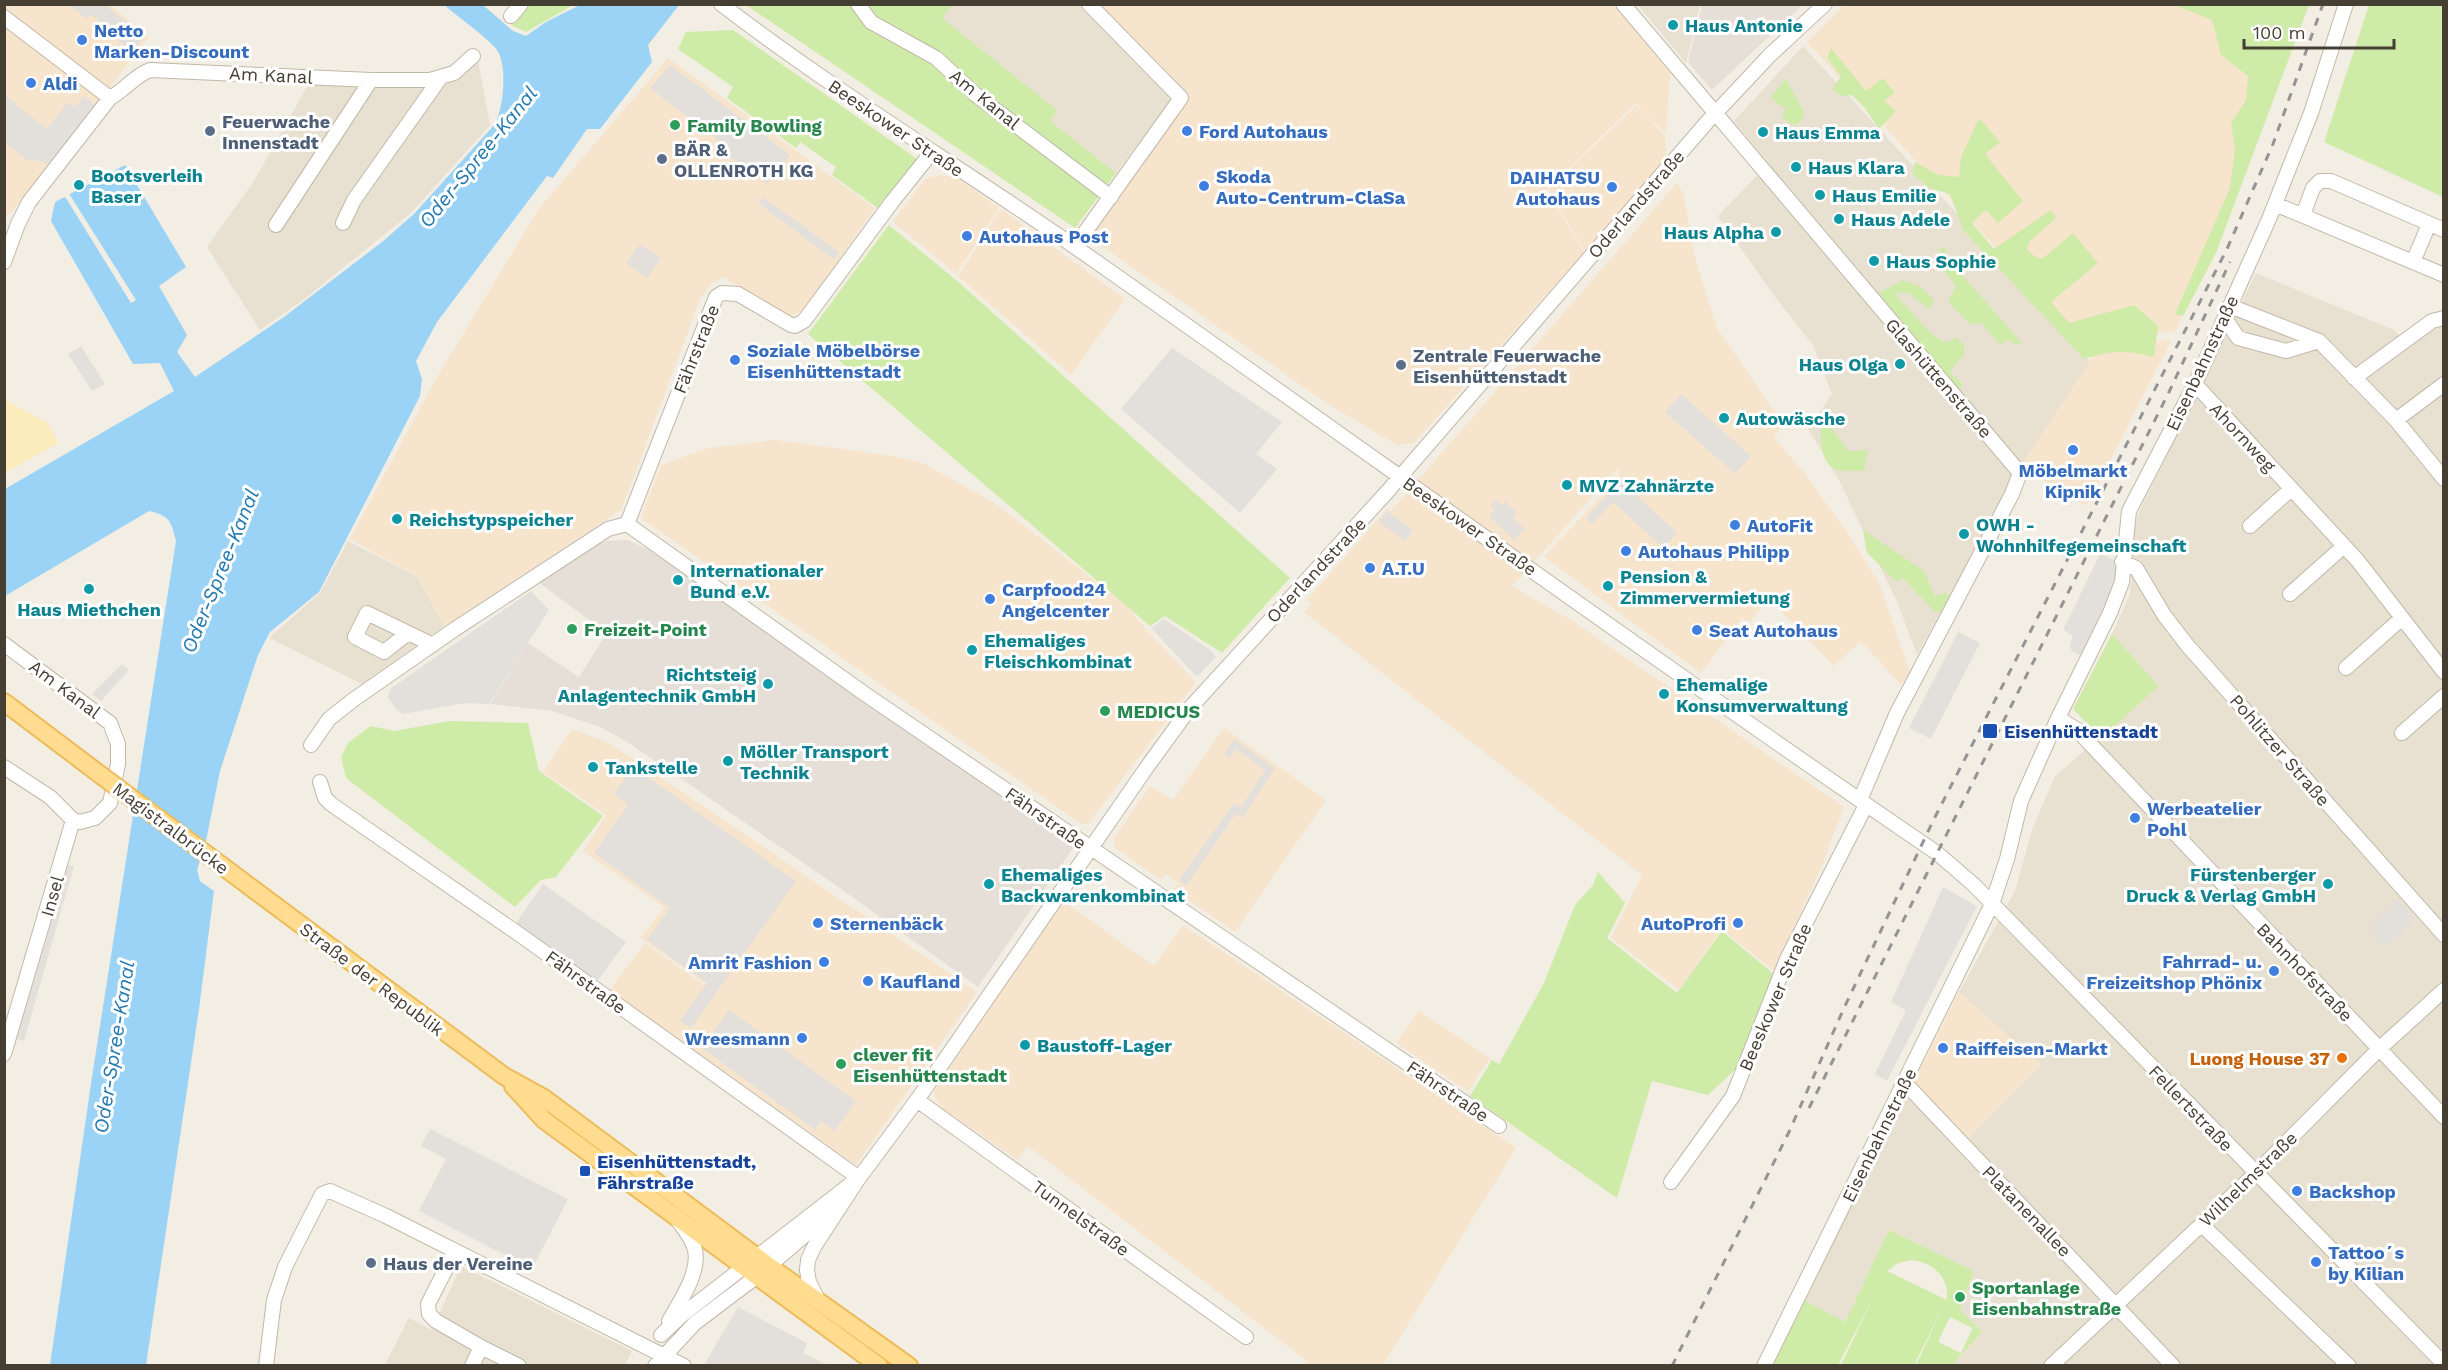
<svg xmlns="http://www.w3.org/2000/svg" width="2448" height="1370" viewBox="0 0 2448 1370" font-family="'Work Sans',sans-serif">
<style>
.residential{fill:#e8e0d1}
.commercial{fill:#f7e4cc}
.industrial{fill:#e5dfd8}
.green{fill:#cfeba8;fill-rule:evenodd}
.sand{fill:#fbecbb}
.parking{fill:#e3e0dc}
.water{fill:#9ad3f6}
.pier{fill:#f3eee3}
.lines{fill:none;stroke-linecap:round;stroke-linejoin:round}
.minor-casing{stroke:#c2b8a8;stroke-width:16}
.major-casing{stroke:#edbb58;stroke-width:20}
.minor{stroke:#fff;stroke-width:14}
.major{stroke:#ffdc90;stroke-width:16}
.rail{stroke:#949494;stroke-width:3;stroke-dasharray:8 8;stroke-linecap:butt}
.major-bridge-casing{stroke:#edbb58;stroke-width:20;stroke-linecap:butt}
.major-bridge{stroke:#ffdc90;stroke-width:16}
.culture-dot{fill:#0f9aa8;stroke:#fff;stroke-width:2}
.shop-dot{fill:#3f7fe0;stroke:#fff;stroke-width:2}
.leisure-dot{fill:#2e9e5b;stroke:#fff;stroke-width:2}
.service-dot{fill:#5c6f8a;stroke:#fff;stroke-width:2}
.transit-dot{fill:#1a4fb4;stroke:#fff;stroke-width:2}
.food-dot{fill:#e8710a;stroke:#fff;stroke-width:2}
.labels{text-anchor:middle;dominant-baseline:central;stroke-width:6;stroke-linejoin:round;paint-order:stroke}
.culture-label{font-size:18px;font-weight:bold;fill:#0d838f;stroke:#fff;text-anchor:start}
.shop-label{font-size:18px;font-weight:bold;fill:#366cbe;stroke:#fff;text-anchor:start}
.street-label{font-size:18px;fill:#453e33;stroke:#fff}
.service-label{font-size:18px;font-weight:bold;fill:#4e5e75;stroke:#fff;text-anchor:start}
.leisure-label{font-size:18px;font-weight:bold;fill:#27864d;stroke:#fff;text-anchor:start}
.transit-label{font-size:18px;font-weight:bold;fill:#164399;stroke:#fff;text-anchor:start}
.food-label{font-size:18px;font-weight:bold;fill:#c56008;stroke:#fff;text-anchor:end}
.water-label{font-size:20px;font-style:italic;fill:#237ab1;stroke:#fff}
</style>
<rect width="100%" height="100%" fill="#f3eee3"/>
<path class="residential" d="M952,5H1098L1128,38L1190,93L1169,102L1116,173L1049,121L1056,110L941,18Z
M1638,5H1700L1686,63Z
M1803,46L2085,353L2090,362L2022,464L1917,655L1898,604L1839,480L1808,429L1832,394L1813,345L1775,297L1718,216L1769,163L1734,121Z
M478,61L490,125L411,213L303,300L260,330L207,247L254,181L309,83L430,84L458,80Z
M2256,273L2394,330L2408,345L2435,325L2443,323V1365H1952L1982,1332L1960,1310L1974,1271L1889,1230L1845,1322L1804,1300L1906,1095L1924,1110L1959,1147L2041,1065L1959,992L2015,891L2032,830L2055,776L2159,686L2112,634L2130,594L2134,532L2138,514Z
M348,541L418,577L444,626L362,684L269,638L320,593Z
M461,1266L632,1351L625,1365L384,1366L409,1318L432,1330Z"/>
<path class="commercial" d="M5,5H110L149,37L12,212L5,217Z
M1098,5H1613L1670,72L1666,134L1636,103L1546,190L1584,252L1414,443L1397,445L1328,404L1089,237L1190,93L1128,38Z
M1844,5H2298L2281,54L2176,331L2083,343L1807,42Z
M668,58L875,208L802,312L787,316L723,277L712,283L701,297L621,510L444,626L419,577L350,539L437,377L538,210Z
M1637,105L1665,136L1667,162L1586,253L1548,190Z
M940,175L956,177L999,208L956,274L893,222L925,179Z
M1677,183L1683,193L1695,258L1717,328L1783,424L1774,438L1805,474L1847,532L1879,583L1910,672L1901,685L1861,641L1834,666L1768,598L1750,622L1742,618L1701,673L1544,557L1618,478L1620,466L1512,586L1571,620L1844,807L1822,865L1774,971L1722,929L1679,990L1611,938L1642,875L1304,612L1311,604L1307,600L1387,509L1391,511Z
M1001,209L1125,299L1071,375L958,276Z
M2172,339L2087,506L2058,491L2022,464L2096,352Z
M775,440L893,456L923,463L999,506L1128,607L1147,631L1196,682L1088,824L1080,823L641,518L661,465L709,448Z
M1224,728L1326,800L1235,932L1173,889L1178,883L1166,874L1161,880L1114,847V838L1150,786L1173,800Z
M572,729L610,743L977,992L856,1165L610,990L645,943L704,985L706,984L641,938L664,907L583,851L606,815L543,772Z
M1063,901L1154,966L1183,925L1516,1148L1383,1365H1312L1028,1146L1018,1160L942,1108L935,1098L934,1091Z
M1959,992L2041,1065L1968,1138L1914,1082Z
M1419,1011L1490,1058L1468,1091L1396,1043Z"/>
<path class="industrial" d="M1702,5V4L1803,5L1712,90L1688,62Z
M627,540L652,551L1074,847L978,987L834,884L629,743L600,727L552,711L490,704L528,643L579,677L607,633L538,582L573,557L606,541Z"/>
<path class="green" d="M529,5H573L526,32L511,25Z
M746,5H952L942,18L1057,110L1050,121L1116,173L1075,228Z
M2174,5H2309L2216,253L2183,316L2175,314L2230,188L2235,149L2231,123L2246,100L2248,76L2221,55L2212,20Z
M2369,5H2443V197L2324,142Z
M733,30L917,159L879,209L832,175L836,167L800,142L796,148L727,98L733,87L678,49L686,32Z
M1831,48L1866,91L1883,78L1895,93L1884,101L1896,111L1879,129L1864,107L1852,95L1841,96L1833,89L1841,76L1827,58Z
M1786,79L1805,115L1798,124L1791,125L1782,117L1786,108L1777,104L1771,97Z
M1979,118L2000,142L1985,154L2023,201L1998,223L1986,210L1972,223L1994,249L2051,210L2056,218L2029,242L2027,250L2033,255L2042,259L2073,233L2098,263L2051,302L2069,323L2134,305L2158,326L2154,357C2126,350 2112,350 2084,359L1963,230L1950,194L1929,188L1912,173L1915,162L1938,175L1959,177L1961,157Z
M889,225L956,280L1290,578L1222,653L1165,616L1150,626L808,334Z
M1944,246L1948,259L2021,342L2016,345L2006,339L2001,345L1981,323L1970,324L1948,302L1956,286L1941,266L1939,250Z
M1903,280L1921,287L1935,301L1928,309L1909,293L1899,292L1896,296L1933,335L1946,343L1957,337L1964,345V354L1950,372L1963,384L1956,392L1879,293Z
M1822,421L1832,429L1848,451L1868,450L1864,471C1856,470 1843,472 1835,469C1819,462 1820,435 1822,421Z
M1863,530L1924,571L1935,596L1946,593L1951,599L1942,612H1935L1902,577L1897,582L1867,553Z
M2112,634L2159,686L2101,738L2073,709Z
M450,721L528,723L539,771L603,816L556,877L541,880L515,907L346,778L341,757L349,742L371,726L394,731Z
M1598,872L1625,903L1607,938L1677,993L1722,931L1776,976L1742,1063L1708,1095L1652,1081L1617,1198L1470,1096L1492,1060L1499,1064L1544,983L1575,905L1593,885Z
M1889,1230L1974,1271L1960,1310L1982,1332L1952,1365H1916L1946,1301L1914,1365H1841L1873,1298L1838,1365L1771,1366L1804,1300L1845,1322ZM1912,1260C1934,1263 1949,1277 1947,1300L1887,1271L1898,1263ZM1950,1317L1973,1328L1961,1353L1938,1342Z"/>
<path class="sand" d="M5,400L48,423L58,443L5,473Z"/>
<path class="parking" d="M69,5H105L144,37L132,52L103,28L105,25L91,14L87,19Z
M670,65L790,155L767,184L715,146L718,140L650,88Z
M6,96L47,129L68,102L75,107L84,96L98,107L50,166L42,161L27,160L5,142Z
M763,197L839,252L834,260L758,203Z
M640,244L661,258L647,278L626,263Z
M81,346L105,384L92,391L68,354Z
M1172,348L1282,422L1256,454L1277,469L1240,513L1121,409Z
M1681,394L1751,456L1735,474L1665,412Z
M1626,475L1632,481L1628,487L1677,533L1663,548L1613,502L1592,524L1586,518Z
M1496,500L1502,505L1505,501L1517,513L1513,518L1525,529L1514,540L1489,516L1495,509L1490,505Z
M1387,511L1413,530L1405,541L1378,522Z
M2100,554L2114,560L2117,580L2108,607L2081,656L2071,650L2070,645L2073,636L2063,630Z
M531,591L549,610L489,704L465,703L403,714L396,709L388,697L390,689Z
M1164,619L1212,651L1216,657L1197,677L1151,628Z
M1958,632L1980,643L1931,739L1909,728Z
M122,664L129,670L101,701L92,694Z
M1234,739L1275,768L1243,818L1236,814L1186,886L1179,880L1234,803L1241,807L1265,770L1236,749L1230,758L1224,754Z
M633,767L796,881L691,1028L680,1021L707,983L647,940L670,908L594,853L628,805L614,794Z
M68,865L74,866L24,1041L17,1039Z
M543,884L626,942L595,984L514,926Z
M1943,887L1977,906L1887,1081L1875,1074L1906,1010L1891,1002Z
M2397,899L2415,919L2386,947L2368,928Z
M729,1010L856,1101L835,1131L821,1121L815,1130L702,1048Z
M430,1129L568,1199L532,1269L419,1211L446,1159L421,1146Z
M738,1307L807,1343L803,1353L827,1365H704Z"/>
<path class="water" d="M444,5H483L513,31L526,36L546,22L580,5H679L648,45L652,62L600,129H587L553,178L547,176L437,322L416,361L422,379L420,396L319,592L270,632L258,655L220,771L205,846L197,870L200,881L214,891L199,1009L146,1365H50L92,1077L176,541C171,522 171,516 149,511L5,596V489L174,391L160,363L133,364L51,221L55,202L125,165L186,267L159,286L187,335L177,352L195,377L284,317L382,242L414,214L496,123C503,105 508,67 497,50C489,39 456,15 444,5Z"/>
<path class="pier" d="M68,192L136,300L131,303L64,195Z"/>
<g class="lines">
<g class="minor-casing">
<path id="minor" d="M721,4C845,99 980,179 1108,270C1384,464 1658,663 1937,853L1974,885L2444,1364
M858,4L871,22L936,58L976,95L1111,197
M1623,4L2020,473L2012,494L1897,713L1860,800
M511,16L521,4
M4,17L110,98
M2275,204L2444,275
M2303,215L2313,188L2320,181H2331L2444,230
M343,223L354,200L441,77
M276,225L371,80
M1075,246L1181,98L1089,4
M4,262L18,224L29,202L110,98C125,90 134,76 150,70L371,80H430L454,73L473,56
M2413,262L2429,224
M2230,306L2319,341L2396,420L2444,479
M2225,318L2238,338L2286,351L2319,341
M2354,378L2432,321L2444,318
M2195,384L2358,561L2444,672
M2396,420L2444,384
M627,524L716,297L722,293L738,294L791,325L795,326L804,321L892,202L932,152
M2250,526L2291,489
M2122,562L2136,568L2164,615L2187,645L2444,935
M2290,594L2344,546
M408,633L384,652L355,637L367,613L433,645
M4,644L110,723L118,744V764L110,803L95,818L80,822L73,820L50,797L4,767
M2346,668L2402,618
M2058,718L2076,729L2444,1117
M2402,733L2444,696
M311,745L329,719L353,700L455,629L608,529L627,524L865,694L1499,1126
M320,782L325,798L331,804L523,937L859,1178
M4,1054L73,820
M1905,1083L2173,1366
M917,1100L1246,1337
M1671,1182L1733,1096L1787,959L1866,805
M2201,1224L2349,1366
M455,1251L428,1304L429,1314L436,1321L481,1347
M819,1302L809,1282L807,1270L808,1260L814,1247L859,1178L917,1100L1147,767L1190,708L1387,492L1708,121L1770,55L1825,4
M669,1321C680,1301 700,1273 695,1250C693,1240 685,1230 679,1222
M661,1335L682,1315L852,1183
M266,1366L274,1300L285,1267L322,1194L330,1191L386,1216L684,1366
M472,1366L481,1347L519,1366
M655,1366L695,1323L756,1277L832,1212
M1764,1366L1992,904L2007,859L2021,801L2058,718L2110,613L2122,582L2129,511L2195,384L2269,219L2311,113L2346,4
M2051,1366L2255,1174L2379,1049L2444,990"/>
</g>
<g class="major-casing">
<path id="major" d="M4,702L102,776
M241,880L504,1076L544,1098L769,1266L909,1366
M513,1086L544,1120L879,1366"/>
</g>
<use href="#minor" class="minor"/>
<use href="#major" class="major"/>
<path class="rail" d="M1809,1108L2169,392L2230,262
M1672,1366L1789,1132L1844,1008L1934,819L2227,249L2273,144L2323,4"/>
<g class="major-bridge-casing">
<path id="major-bridge" d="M102,776L241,880"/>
</g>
<use href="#major-bridge" class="major-bridge"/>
</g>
<g class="culture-dot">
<circle cx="1673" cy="25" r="6"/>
<circle cx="1763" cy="132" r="6"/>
<circle cx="1796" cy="167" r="6"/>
<circle cx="79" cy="185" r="6"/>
<circle cx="1820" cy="195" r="6"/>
<circle cx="1839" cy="219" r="6"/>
<circle cx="1776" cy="232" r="6"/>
<circle cx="1874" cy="261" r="6"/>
<circle cx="1900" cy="364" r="6"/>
<circle cx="1724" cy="418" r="6"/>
<circle cx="1567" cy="485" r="6"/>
<circle cx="397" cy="519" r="6"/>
<circle cx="1964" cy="534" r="6"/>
<circle cx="678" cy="580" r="6"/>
<circle cx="1608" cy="586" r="6"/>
<circle cx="89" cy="589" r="6"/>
<circle cx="972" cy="650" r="6"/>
<circle cx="768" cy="684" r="6"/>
<circle cx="1664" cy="694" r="6"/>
<circle cx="728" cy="761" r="6"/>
<circle cx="593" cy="767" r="6"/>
<circle cx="989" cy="884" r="6"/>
<circle cx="2328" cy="884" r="6"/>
<circle cx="1025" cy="1045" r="6"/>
</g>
<g class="shop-dot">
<circle cx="82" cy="40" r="6"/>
<circle cx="31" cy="83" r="6"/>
<circle cx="1187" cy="131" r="6"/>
<circle cx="1204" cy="186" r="6"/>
<circle cx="1612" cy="187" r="6"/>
<circle cx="967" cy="236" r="6"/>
<circle cx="735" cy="360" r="6"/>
<circle cx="2073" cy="450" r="6"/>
<circle cx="1735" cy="525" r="6"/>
<circle cx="1626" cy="551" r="6"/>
<circle cx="1370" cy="568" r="6"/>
<circle cx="990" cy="599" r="6"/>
<circle cx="1697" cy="630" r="6"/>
<circle cx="2135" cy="818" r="6"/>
<circle cx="818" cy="923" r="6"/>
<circle cx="1738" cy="923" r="6"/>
<circle cx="824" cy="962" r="6"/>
<circle cx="2274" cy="971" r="6"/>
<circle cx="868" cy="981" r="6"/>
<circle cx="802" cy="1038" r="6"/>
<circle cx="1943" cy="1048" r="6"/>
<circle cx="2297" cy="1191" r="6"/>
<circle cx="2316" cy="1262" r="6"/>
</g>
<g class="leisure-dot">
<circle cx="675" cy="125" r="6"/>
<circle cx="572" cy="629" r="6"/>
<circle cx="1105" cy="711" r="6"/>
<circle cx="841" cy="1064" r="6"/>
<circle cx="1960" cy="1297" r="6"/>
</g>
<g class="service-dot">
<circle cx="210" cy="131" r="6"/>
<circle cx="662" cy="159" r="6"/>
<circle cx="1401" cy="365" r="6"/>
<circle cx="371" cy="1263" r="6"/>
</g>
<g class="transit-dot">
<rect x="1982" y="723" width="16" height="16" rx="3"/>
<rect x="579" y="1165" width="12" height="12" rx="3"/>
</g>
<circle class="food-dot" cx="2342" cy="1058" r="6"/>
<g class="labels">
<g class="culture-label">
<text x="1685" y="25">Haus Antonie</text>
<text x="1775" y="132">Haus Emma</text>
<text x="1808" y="167">Haus Klara</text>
<text x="91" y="175">Bootsverleih<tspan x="91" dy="21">Baser</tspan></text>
<text x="1832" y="195">Haus Emilie</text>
<text x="1851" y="219">Haus Adele</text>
<text x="1764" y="232" text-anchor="end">Haus Alpha</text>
<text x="1886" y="261">Haus Sophie</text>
<text x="1888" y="364" text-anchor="end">Haus Olga</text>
<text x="1736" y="418">Autowäsche</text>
<text x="1579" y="485">MVZ Zahnärzte</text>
<text x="409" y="519">Reichstypspeicher</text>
<text x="1976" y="524">OWH -<tspan x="1976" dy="21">Wohnhilfegemeinschaft</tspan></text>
<text x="690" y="570">Internationaler<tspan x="690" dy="21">Bund e.V.</tspan></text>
<text x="1620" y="576">Pension &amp;<tspan x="1620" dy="21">Zimmervermietung</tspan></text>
<text x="89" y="609" text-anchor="middle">Haus Miethchen</text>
<text x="984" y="640">Ehemaliges<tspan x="984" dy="21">Fleischkombinat</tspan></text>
<text x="756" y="674" text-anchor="end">Richtsteig<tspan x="756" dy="21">Anlagentechnik GmbH</tspan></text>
<text x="1676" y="684">Ehemalige<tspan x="1676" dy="21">Konsumverwaltung</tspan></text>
<text x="740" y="751">Möller Transport<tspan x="740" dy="21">Technik</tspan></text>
<text x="605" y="767">Tankstelle</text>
<text x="1001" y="874">Ehemaliges<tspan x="1001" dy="21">Backwarenkombinat</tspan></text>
<text x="2316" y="874" text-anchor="end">Fürstenberger<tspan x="2316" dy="21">Druck &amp; Verlag GmbH</tspan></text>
<text x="1037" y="1045">Baustoff-Lager</text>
</g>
<g class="shop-label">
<text x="94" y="30">Netto<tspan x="94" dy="21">Marken-Discount</tspan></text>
<text x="43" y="83">Aldi</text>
<text x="1199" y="131">Ford Autohaus</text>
<text x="1216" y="176">Skoda<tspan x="1216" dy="21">Auto-Centrum-ClaSa</tspan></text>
<text x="1600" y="177" text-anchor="end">DAIHATSU<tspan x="1600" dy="21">Autohaus</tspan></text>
<text x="979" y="236">Autohaus Post</text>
<text x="747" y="350">Soziale Möbelbörse<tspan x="747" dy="21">Eisenhüttenstadt</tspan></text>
<text x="2073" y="470" text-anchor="middle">Möbelmarkt<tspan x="2073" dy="21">Kipnik</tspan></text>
<text x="1747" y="525">AutoFit</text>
<text x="1638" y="551">Autohaus Philipp</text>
<text x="1382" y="568">A.T.U</text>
<text x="1002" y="589">Carpfood24<tspan x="1002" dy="21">Angelcenter</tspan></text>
<text x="1709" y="630">Seat Autohaus</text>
<text x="2147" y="808">Werbeatelier<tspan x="2147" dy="21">Pohl</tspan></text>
<text x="830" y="923">Sternenbäck</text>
<text x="1726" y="923" text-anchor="end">AutoProfi</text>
<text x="2262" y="961" text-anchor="end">Fahrrad- u.<tspan x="2262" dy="21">Freizeitshop Phönix</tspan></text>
<text x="812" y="962" text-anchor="end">Amrit Fashion</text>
<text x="880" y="981">Kaufland</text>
<text x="790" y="1038" text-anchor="end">Wreesmann</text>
<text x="1955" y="1048">Raiffeisen-Markt</text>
<text x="2309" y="1191">Backshop</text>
<text x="2328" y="1252">Tattoo´s<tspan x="2328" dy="21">by Kilian</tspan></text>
</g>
<g class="street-label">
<text transform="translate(271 75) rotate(3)">Am Kanal</text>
<text transform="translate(985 99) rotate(39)">Am Kanal</text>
<text transform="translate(896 128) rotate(34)">Beeskower Straße</text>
<text transform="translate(1636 204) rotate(-49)">Oderlandstraße</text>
<text transform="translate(696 349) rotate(-68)">Fährstraße</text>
<text transform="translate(2202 363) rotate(-65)">Eisenbahnstraße</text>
<text transform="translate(1939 378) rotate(49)">Glashüttenstraße</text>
<text transform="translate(2243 437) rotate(47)">Ahornweg</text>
<text transform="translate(1470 526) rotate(35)">Beeskower Straße</text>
<text transform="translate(1316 570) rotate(-47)">Oderlandstraße</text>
<text transform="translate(65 689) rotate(37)">Am Kanal</text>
<text transform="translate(2280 750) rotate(49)">Pohlitzer Straße</text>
<text transform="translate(1046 818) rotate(35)">Fährstraße</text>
<text transform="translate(171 828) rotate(37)">Magistralbrücke</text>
<text transform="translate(52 896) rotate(-74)">Insel</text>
<text transform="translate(2305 972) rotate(46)">Bahnhofstraße</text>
<text transform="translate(372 979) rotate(37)">Straße der Republik</text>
<text transform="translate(586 982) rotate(36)">Fährstraße</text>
<text transform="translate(1775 997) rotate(-67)">Beeskower Straße</text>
<text transform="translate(1448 1091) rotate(34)">Fährstraße</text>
<text transform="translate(2191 1108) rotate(46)">Fellertstraße</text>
<text transform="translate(1879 1135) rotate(-64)">Eisenbahnstraße</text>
<text transform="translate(2248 1179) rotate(-44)">Wilhelmstraße</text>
<text transform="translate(2027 1211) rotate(46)">Platanenallee</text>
<text transform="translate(1081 1218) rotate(36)">Tunnelstraße</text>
</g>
<g class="service-label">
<text x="222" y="121">Feuerwache<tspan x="222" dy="21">Innenstadt</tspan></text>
<text x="674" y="149">BÄR &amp;<tspan x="674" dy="21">OLLENROTH KG</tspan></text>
<text x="1413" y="355">Zentrale Feuerwache<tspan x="1413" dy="21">Eisenhüttenstadt</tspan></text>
<text x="383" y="1263">Haus der Vereine</text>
</g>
<g class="leisure-label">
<text x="687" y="125">Family Bowling</text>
<text x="584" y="629">Freizeit-Point</text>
<text x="1117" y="711">MEDICUS</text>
<text x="853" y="1054">clever fit<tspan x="853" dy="21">Eisenhüttenstadt</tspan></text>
<text x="1972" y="1287">Sportanlage<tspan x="1972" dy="21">Eisenbahnstraße</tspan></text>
</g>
<g class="transit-label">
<text x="2004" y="731">Eisenhüttenstadt</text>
<text x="597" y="1161">Eisenhüttenstadt,<tspan x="597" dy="21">Fährstraße</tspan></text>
</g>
<g class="food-label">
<text x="2330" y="1058">Luong House 37</text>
</g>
<g class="water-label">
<text transform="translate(478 157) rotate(-51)">Oder-Spree-Kanal</text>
<text transform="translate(220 571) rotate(-68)">Oder-Spree-Kanal</text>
<text transform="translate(114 1047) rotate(-81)">Oder-Spree-Kanal</text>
</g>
</g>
<rect width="2448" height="1370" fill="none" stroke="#453e33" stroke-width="12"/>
<path d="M2244 39v9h150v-9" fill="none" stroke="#453e33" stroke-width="3"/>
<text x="2253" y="39" font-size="18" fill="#453e33" stroke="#ffffff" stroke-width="4.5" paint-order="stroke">100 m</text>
</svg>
